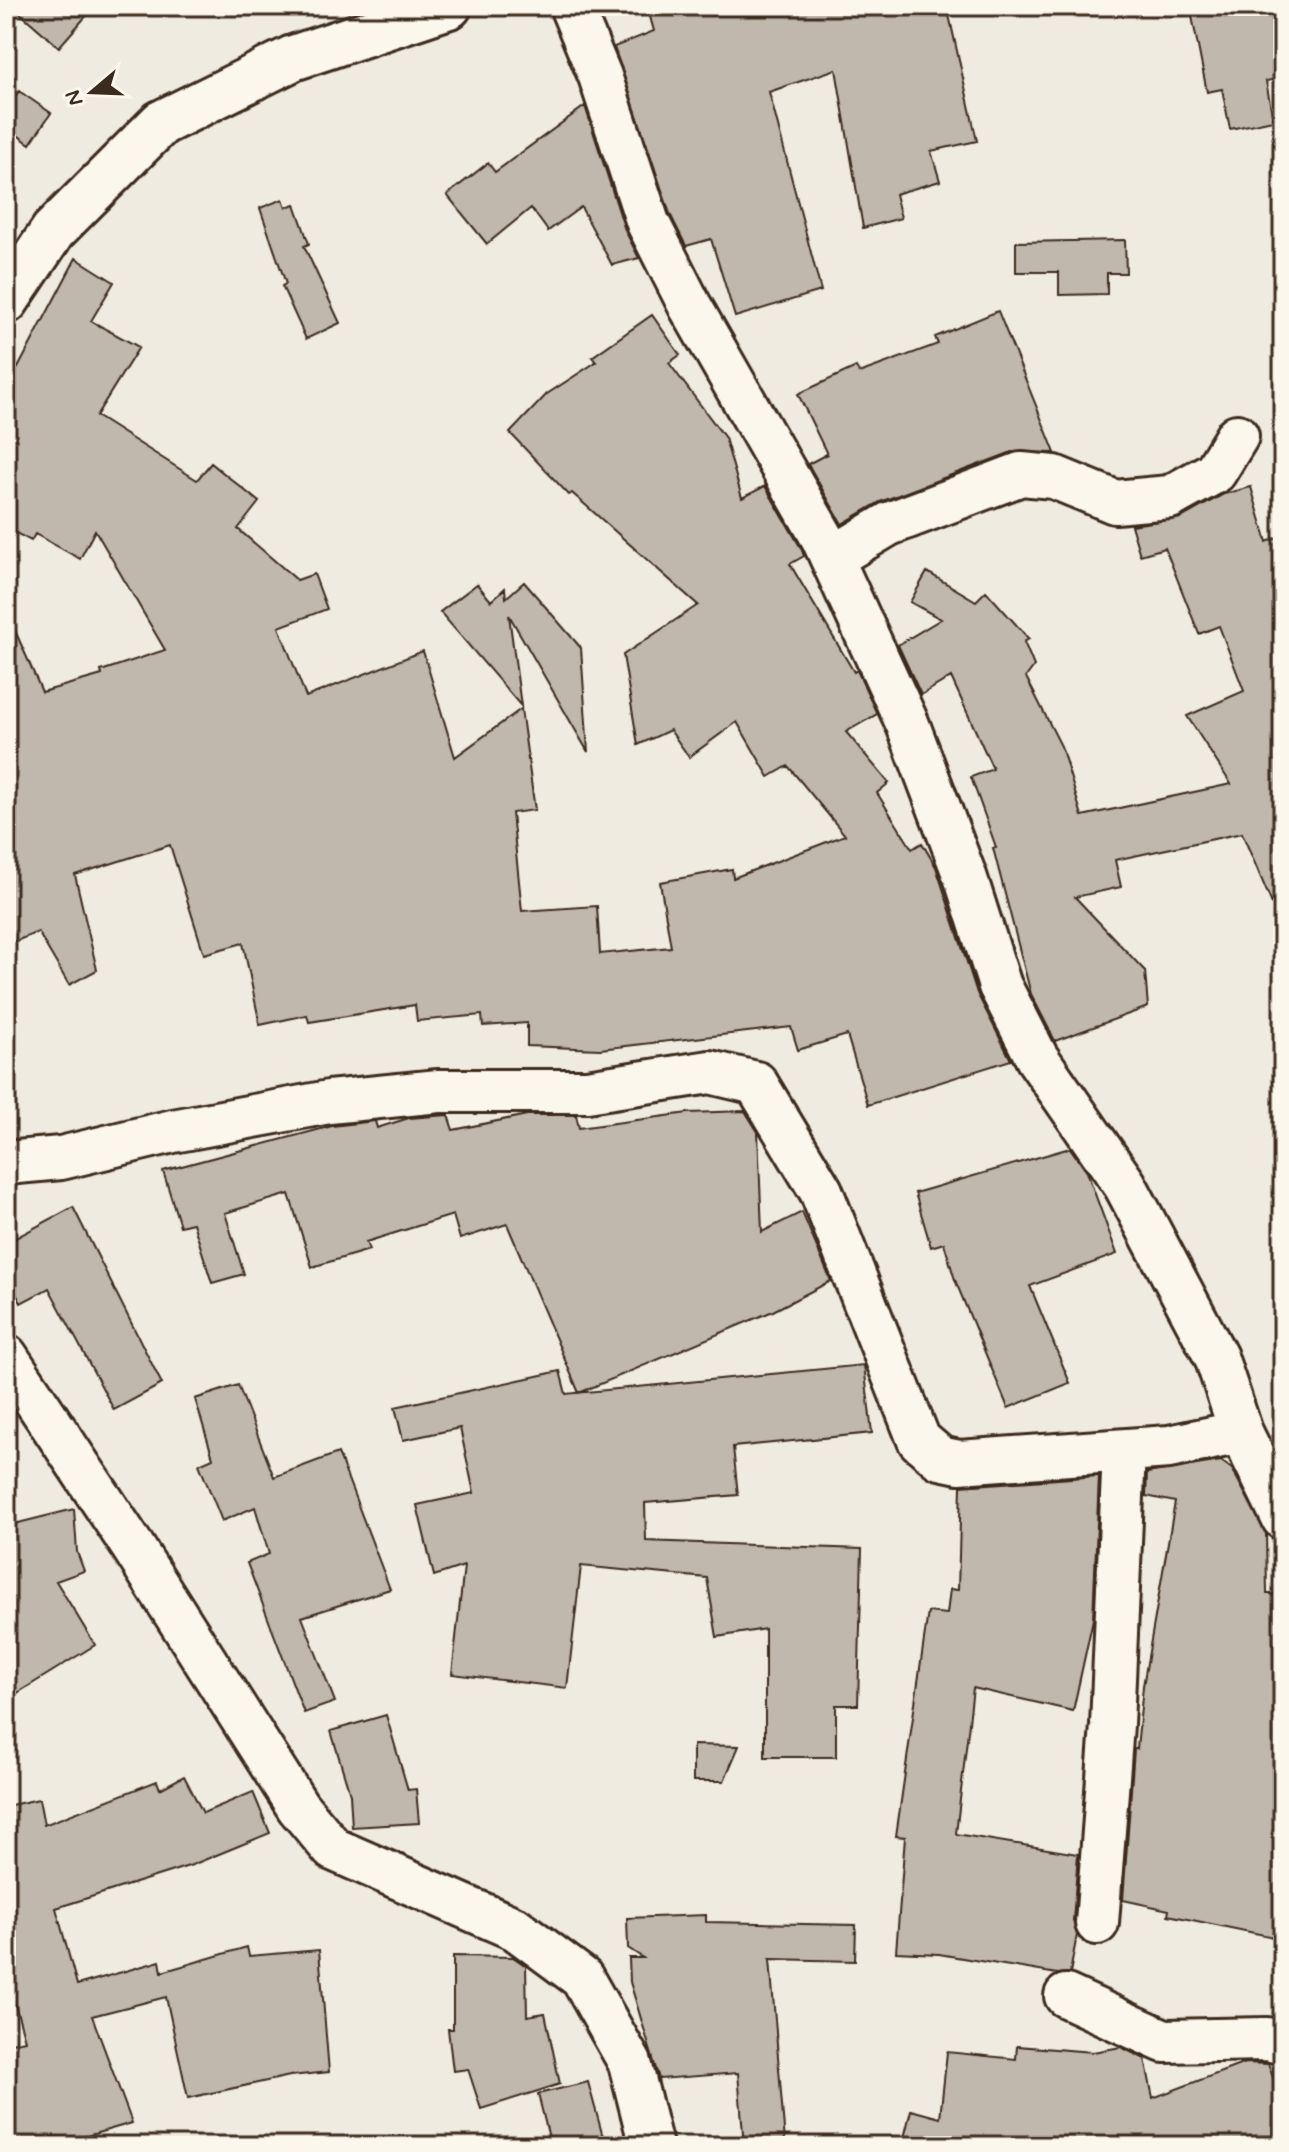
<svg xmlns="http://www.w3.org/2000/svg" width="1289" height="2152" viewBox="0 0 1289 2152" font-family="Mynerve,sans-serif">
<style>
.building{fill:#c0b8ad;stroke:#3b2a1e;stroke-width:2}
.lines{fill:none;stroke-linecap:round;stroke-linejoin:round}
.minor-casing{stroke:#3b2a1e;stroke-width:48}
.tertiary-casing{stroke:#3b2a1e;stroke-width:50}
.minor{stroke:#fbf7ec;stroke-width:42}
.tertiary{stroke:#fbf7ec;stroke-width:44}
</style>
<rect width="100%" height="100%" fill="#f0ebe0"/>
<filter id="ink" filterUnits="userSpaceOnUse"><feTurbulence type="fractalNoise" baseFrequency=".0125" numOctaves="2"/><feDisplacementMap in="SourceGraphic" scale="16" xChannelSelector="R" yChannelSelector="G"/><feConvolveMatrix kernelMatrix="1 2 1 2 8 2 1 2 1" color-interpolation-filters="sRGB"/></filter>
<g filter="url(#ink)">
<path class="building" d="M12,6H95L59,47Z
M647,6H947L977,141L931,151L940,181L895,194L901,218L863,228L836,69L769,92L821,291L735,317L711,239L686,246L670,214L614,47L654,31Z
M1190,6H1283V78L1266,81L1273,120L1230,129L1222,89L1207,92Z
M19,91L51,113L30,144L6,127V109Z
M585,106L625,230L639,258L612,265L581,207L548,231L531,208L487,244L447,195L488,163L495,172Z
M283,199L286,207L295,204L309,244L304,246L340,323L306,339L282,286L286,284L260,208Z
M1125,240L1126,273H1107V294L1059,295V272H1016V242Z
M76,258L114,282L91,321L139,347L96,416L197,480L211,463L259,502L238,529L297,580L314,574L327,609L279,627L306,697L423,651L455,757L521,709L535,810L512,813L522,911L597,906L600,954L671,947L660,882L732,869L733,878L845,835L788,766L769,777L737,722L689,757L670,730L638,745L623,655L698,605L572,493L569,495L510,433L547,394L596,362L592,357L652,315L680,355L669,363L725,438L742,498L765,486L801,548L804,556L790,564L854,672L857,670L877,714L846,732L889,783L877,793L912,849L922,843L936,867L977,993L1011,1060L868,1105L847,1035L798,1050L791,1027L600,1049L527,1046V1023L483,1026L482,1015L417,1021L415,1005L309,1022L307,1015L260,1025L243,943L204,954L170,845L75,875L97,970L69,985L38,932L6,945V610L42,692L102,675L101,671L165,650L95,530L80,559L35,534L31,541L6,528V360L18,368Z
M998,311L1055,453L1012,452L880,502L842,524L808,464L827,454L798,394L856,367L859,373L938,344L935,337Z
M1251,487L1267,542L1283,535V930L1242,833L1115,860L1121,887L1075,897L1145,971L1148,1007L1055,1041L1031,994L993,848L996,847L971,777L993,769L951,677L921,695L898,645L941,619L910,602L927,572L976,601L986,591L1029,639L1024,642L1034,666L1026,677L1061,746L1082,816L1231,784L1187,716L1244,691L1219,626L1199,634L1165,548L1140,555L1131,525L1181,518L1224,494Z
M524,582L581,648L588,752L509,615L521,706L440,612L477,584L491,601L505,588L506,598Z
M745,1111L758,1132L762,1232L802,1212L831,1281L773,1311L579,1393L507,1224L460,1239L453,1215L366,1242L369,1250L312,1267L289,1194L225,1213L244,1274L212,1283L193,1223L180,1226L163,1171L332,1126L375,1121L377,1128L409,1118L448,1115L453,1130L527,1115H576L579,1128L688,1113Z
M1070,1148L1087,1172L1117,1254L1030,1286L1070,1383L1008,1408L955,1280L944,1243L931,1247L915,1193Z
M73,1207L162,1384L114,1410L49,1288L21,1303L6,1275V1243Z
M864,1365L872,1433L733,1447L738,1495L645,1503L646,1541L862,1549L858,1705H836V1757H765V1629L717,1637L707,1578L581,1566L567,1688L452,1674L464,1566L434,1576L417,1505L474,1493L460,1428L403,1440L395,1407L560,1371L566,1394Z
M238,1385L274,1477L338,1453L390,1589L302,1617L335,1702L304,1713L247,1563L269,1554L255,1507L222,1521L199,1464L213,1458L195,1399Z
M1221,1461L1232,1469L1266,1533L1267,1594H1283V1939L1168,1915L1169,1910L1123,1900L1134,1749H1137L1143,1686L1175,1502L1146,1496L1147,1473Z
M1099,1476L1093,1619L1073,1711L973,1688L956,1834L1078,1854L1073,1921L1077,1935L1070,1973L1057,1974L939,1954L896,1952L905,1837L896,1836L928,1612L947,1614L950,1589L958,1590L961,1486Z
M74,1509L77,1552L84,1571L56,1581L95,1645L6,1700V1526Z
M386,1715L408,1790L416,1789L419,1823L352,1827L350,1794L331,1731Z
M693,1745L739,1746L724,1781H693Z
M184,1776L203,1813L253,1792L270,1833L192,1865L56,1908L77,1985L160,1961L162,1972L247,1947L249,1956L319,1950L329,2072L290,2076L188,2098L166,1997L92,2016L132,2123L52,2146H13L6,2124V2096L14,2093L6,2044L25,2040L6,1972V1806L39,1799L44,1825L157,1781L160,1789Z
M706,1915V1922L856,1925L855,1961L770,1959L785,2142L744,2146L738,2073L659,2079L630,1982L629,1958H643L628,1948L627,1918Z
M453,1956L513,1957L526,1966L527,2016L545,2013L560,2084L481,2109L468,2069L453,2071L448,2029H453Z
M1017,2046L1093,2052L1121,2047L1145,2059L1153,2098L1245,2063L1268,2064L1283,2104V2146H902L911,2110L940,2118L947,2052L1016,2059Z
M588,2082L603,2137L569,2146H551L538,2094Z"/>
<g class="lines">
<g class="minor-casing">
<path id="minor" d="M571,6L600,76L648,223L690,306L822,537L908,725L966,879L1000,986L1037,1058L1125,1185L1216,1357L1241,1432
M832,558L889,524L1021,474L1054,477L1115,502L1170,497L1215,472L1237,436
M6,1163L61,1158L173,1131L329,1102L439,1091H587L710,1072L756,1083L821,1191L919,1440L940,1458L959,1462L1169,1447L1241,1432L1283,1518
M6,1356L133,1547L298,1807L333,1849L516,1929L582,1978L630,2063L651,2146
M1097,1923L1112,1725L1124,1451
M1066,1996L1164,2041L1267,2039L1283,2043"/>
</g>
<g class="tertiary-casing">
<path id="tertiary" d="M6,301L53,231L161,123L293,58L449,6"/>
</g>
<use href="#minor" class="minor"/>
<use href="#tertiary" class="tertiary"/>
</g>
</g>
<rect width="1289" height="2152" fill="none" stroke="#fbf7ec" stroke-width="32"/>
<rect x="16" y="16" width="1257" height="2120" fill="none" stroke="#3b2a1e" stroke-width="3" filter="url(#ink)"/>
<g transform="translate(92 92) rotate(251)" stroke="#fbf7ec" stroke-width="6" paint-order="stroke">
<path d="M0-6L14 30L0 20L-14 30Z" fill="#3b2a1e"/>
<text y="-12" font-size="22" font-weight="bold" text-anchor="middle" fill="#3b2a1e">N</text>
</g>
</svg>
